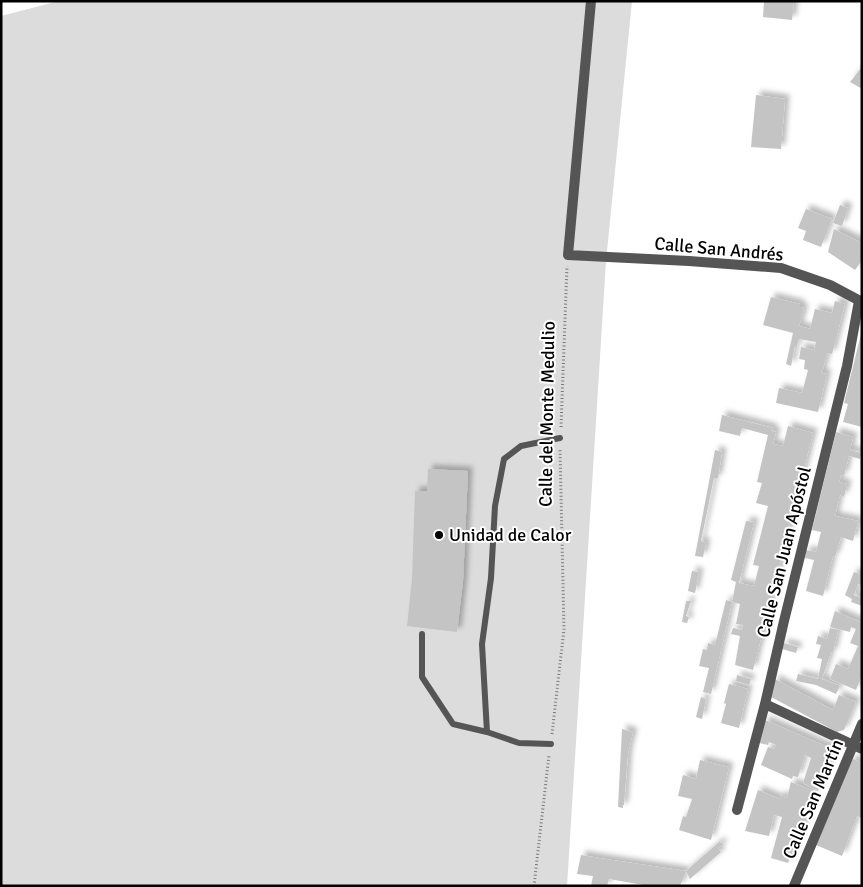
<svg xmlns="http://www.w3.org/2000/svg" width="863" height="887" viewBox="0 0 863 887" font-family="Signika,sans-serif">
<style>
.green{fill:#dcdcdc}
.building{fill:#c4c4c4;filter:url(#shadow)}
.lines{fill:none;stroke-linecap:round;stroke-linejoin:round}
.path{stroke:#777;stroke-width:3;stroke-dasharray:1 2.5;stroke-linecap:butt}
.lane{stroke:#555;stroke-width:6}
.street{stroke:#555;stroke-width:10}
.poi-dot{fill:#000;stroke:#fff;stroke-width:2}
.labels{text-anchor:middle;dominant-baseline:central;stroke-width:4;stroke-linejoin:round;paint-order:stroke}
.street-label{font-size:18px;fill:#000;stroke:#fff}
.poi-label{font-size:18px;fill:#000;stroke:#fff;text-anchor:start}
</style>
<defs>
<filter id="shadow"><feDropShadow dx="4.5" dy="-4.5" stdDeviation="2.5" flood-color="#0004"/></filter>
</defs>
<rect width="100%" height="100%" fill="#fff"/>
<path class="green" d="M59,1H632L606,261L567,886H1V16Z"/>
<path class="building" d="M764,1H794L792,20L763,17Z
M862,67V89L850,82Z
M756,95L785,99L781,149L751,147Z
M840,205L848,208L842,226L833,223Z
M806,209L832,219L821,247L803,240L806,231L798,228Z
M834,229L862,243V260L855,270L828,252Z
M771,297L800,304V307L804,308L799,326L810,329L815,309L832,313L835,301L845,304L832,354L827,353L822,373L827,374L818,412L776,403L779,388L802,393L808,370L804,369L805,360L799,359L801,347L814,350L816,342L799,339L797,346H795L791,366L786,364L793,333L763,325Z
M861,334H862V427L843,422L848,404L844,403Z
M722,415L773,428L772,431L776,432L773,444L783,446L788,426L813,433L753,670L735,665L740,636L731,634L733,628L742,630L743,625L736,624L740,604L732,602L711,694L703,692L709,668L699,666L703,649L707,650L708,643L715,645L726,600L732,602L736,582L731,580L746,521L754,522L739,583L754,586L759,566L753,565L768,506L756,503L762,483L757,482L768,435L742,428L740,436L719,431Z
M836,432L853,437L850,450L861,453L860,459L849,456L844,476L841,475L839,482L847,484L844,497L840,495L835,516L858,521L853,541L841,537L835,557L833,556L823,596L806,591L814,560L805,558L806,550L816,552L821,532L812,530Z
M715,450L722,452L718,478H714L701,541L706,543L703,557L695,556Z
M428,469L468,471L463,581L457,632L407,626L412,579L415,491H427Z
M692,571L699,572L695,593L688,591Z
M854,572L862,575V585L858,584L854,595L862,598V606L851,602L852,599L845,595Z
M686,601H691L686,616L689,617L687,623L682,622Z
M835,611L862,623V675L856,690L830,679L836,664L848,669L858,646L850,643L856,629L851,627L850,632L830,627Z
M830,628L838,630L833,653L831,652L822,679L840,686L836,694L816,685L796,681L798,674L818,679L822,659L817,658L821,645L816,644L818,636L827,639Z
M784,643L798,647L796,653L782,649Z
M737,675L751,679L749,685L736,681Z
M775,679L833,710L839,695L856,702L844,730L837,732L771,697Z
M729,684L748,689L739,728L721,723L726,704L724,703Z
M701,697L706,699L702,719L696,717Z
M765,720L830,748L833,754L818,791L803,783L811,758L805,755L798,777L793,776L792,779L761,765L768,747L774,749L776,745L769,742L768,745L759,743Z
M622,729L633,732L628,753L624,805H623V808L618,807Z
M854,759L862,763V818L857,816L842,856L816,845L851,761Z
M700,760L729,767L711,840L679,830L683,816L686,817L692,799L678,796L683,775L696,779Z
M791,782L814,791L805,810L803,809L801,815L807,817L788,863L771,858L782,817L774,815L769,836L745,831L758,790L780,799L781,795L787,798Z
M719,842L724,844L718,848L721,852L690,879L686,871Z
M581,855L605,859L686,871L680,886H649L609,879L607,886H591L593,876L577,874Z"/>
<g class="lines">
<path class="path" d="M561,427L567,266
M552,734L564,629L560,448
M534,886L549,755"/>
<path class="lane" d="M422,634V677L453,724L487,732
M551,744L519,743L487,732L482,644L491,578L495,506L504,459L521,446L560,438"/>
<path class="street" d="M591,1L568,255L689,261L781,268L830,285L862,302
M765,704L862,749
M737,810L765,704L784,621L847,366L859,301
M794,886L862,724"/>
</g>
<circle class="poi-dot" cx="439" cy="535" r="5"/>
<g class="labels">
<g class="street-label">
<text transform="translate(719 249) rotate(5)">Calle San Andrés</text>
<text transform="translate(547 414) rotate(-89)">Calle del Monte Medulio</text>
<text transform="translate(784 552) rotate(-76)">Calle San Juan Apóstol</text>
<text transform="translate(813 799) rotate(-67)">Calle San Martín</text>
</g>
<g class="poi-label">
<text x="449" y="535">Unidad de Calor</text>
</g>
</g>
<rect width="863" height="887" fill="none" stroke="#000000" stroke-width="5"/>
</svg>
